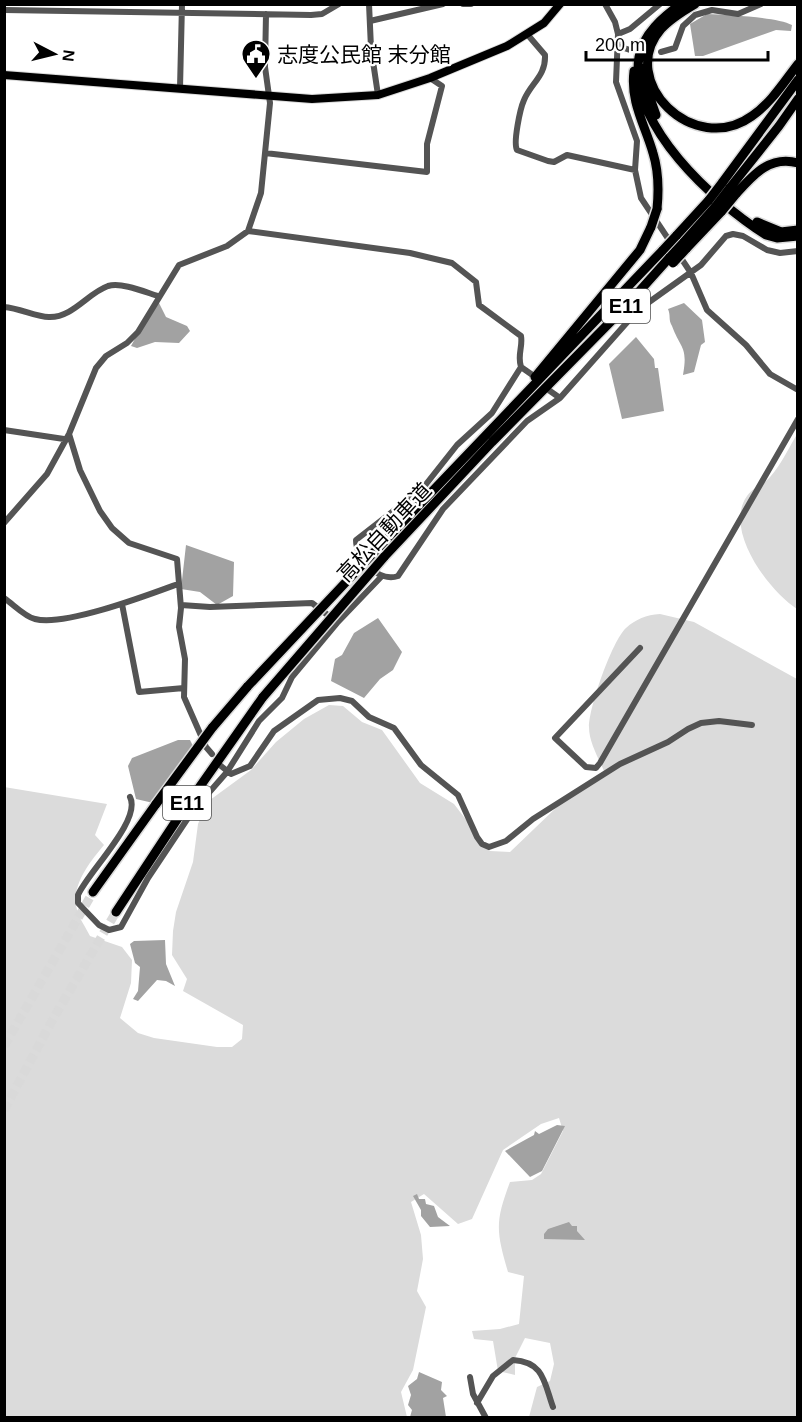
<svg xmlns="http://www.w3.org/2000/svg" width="802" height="1422" viewBox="0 0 802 1422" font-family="Helvetica,'Noto Sans JP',sans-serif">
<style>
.green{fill:#dbdbdb}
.water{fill:#a2a2a2}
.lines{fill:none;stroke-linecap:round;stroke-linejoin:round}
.highway-tunnel{stroke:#d9d9d9;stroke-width:9;stroke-dasharray:9 4.5;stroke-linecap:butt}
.major-casing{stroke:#dbdbdb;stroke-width:10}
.highway-casing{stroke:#dbdbdb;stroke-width:12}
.minor{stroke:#545454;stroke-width:6}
.major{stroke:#000;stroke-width:8}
.highway{stroke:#000;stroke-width:9}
.highway-bridge-casing{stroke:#dbdbdb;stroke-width:12;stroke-linecap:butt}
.highway-bridge{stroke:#000;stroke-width:9}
.labels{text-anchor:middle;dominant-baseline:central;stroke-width:4.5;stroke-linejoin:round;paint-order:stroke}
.shield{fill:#fff;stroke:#4c4c4c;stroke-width:1.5}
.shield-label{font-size:20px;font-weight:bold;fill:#000}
.poi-label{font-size:21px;fill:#000;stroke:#fff;text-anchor:start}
.street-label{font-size:21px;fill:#000;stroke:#fff}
</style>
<rect width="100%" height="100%" fill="#fff"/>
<path class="green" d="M796,436L797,437V609C769,591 723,530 747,496C752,489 758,487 765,482C778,471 787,451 796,436Z
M660,614L694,622L797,679V1417H529L537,1387L550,1381L554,1364L550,1343L525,1338L515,1358V1375L498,1371L493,1341L474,1339L472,1331L500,1329L519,1324L524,1276L508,1272C496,1231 495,1222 510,1182L532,1180L541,1174L563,1131L559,1118L541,1124L503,1150L472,1219L458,1224L424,1194L411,1202L421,1235L423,1259L417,1291L426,1307L413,1370L401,1392L407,1417H5L4,787L107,804L95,835L104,845C90,862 70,886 77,910C79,918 86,928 90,936L122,947L132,960L131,983L120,1018L138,1033L154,1038L217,1047H232L242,1039L243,1025L183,991L187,979L172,955L173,931L176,912L193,862L198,824L203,812L210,800L251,770L276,742L304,719L329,705L343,706L362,722L382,730L420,783L454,804L490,851L510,852L559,805L599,778L604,771C598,757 589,742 589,727C589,707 612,641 626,628C636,619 646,615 660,614Z"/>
<path class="water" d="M707,14C729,15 777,17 792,25L791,31L776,30L703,56H695L690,24Z
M157,299L166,317L187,326L190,331L179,343L155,342L137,348L131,346Z
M684,303L702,320L705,342L701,345L694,372L683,375C688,346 681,350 672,326C668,319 671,316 668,309Z
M636,337L654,359L655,368H658L664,411L622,419L609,364Z
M186,545L234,562L233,596L217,605L200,592L181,589Z
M378,618L402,652L393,670L380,679L364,698L331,681L335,659L342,655L354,633Z
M178,740H190L198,756L162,805L136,799L128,766L132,758Z
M165,940L166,964L175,986L166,981L157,980L138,1001L133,999L138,991L140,967L135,963L130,944L134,941Z
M557,1125L565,1126L542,1171L530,1177L505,1151L534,1135L535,1131L539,1134Z
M417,1194L419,1199H425L426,1204L434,1206L438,1217L450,1226L430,1227L421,1216V1210L413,1196Z
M569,1222L572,1226H577V1231L585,1240L544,1239V1234L548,1229Z
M419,1372L442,1382L441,1390L447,1396L443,1398L446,1417H410L412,1410L408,1405L411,1395L408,1386L417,1379Z"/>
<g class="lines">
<path class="highway-tunnel" d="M4,1046L93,892
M4,1110L53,1019L116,912"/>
<g class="major-casing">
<path id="major" d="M4,75L312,99L378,95L430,78L507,46L544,23L560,4"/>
</g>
<g class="highway-casing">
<path id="highway" d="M681,4C663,17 643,34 639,57C628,125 714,202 766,235L777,238L798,236
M695,4C683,11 670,19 661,29C616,81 694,158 752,116C771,103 784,82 798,64
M646,67L645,84L656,115
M634,71C630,102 645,125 653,153C659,172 659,189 657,209
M722,183L798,80
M729,189L779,126L798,99
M736,194C753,175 770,155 798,163
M757,222L781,232L798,230
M676,236L709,200
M683,243L716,206
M686,249L722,211
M535,377L640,250L651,227
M379,547L663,250
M384,557L492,442L627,305L670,257
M212,728L248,686
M93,892L156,804
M116,912L182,812L263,697"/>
</g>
<path class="minor" d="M369,4L371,48L378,95
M463,4H471
M605,4L615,22L618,34L616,82L637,141L635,170L641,198L691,273L707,310L746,345L770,374L798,390
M4,10L311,15L322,14L339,4
M370,21L443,4
M527,34L545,55C546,76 531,83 524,100C520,109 513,143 517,150L548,161L554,162L567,155L635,170
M618,34L630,29L660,4
M618,46L630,50
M661,52L675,48L683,26L695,15L712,10L738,14L761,4
M180,88L182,4
M265,153L427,172V144L442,86L430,78
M248,231L410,253L452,263L476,282L479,305L521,336C523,347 517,355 521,367
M4,307C20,308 38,318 50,317C73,317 88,293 108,286C122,282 145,292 158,296
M531,374L521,367L492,413L457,445L423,488L356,540C356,559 379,583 398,576L443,509L527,421L560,398L638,310L701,265L726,236L733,234L743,236L767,250L780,253L798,251
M550,391L560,398
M4,430L64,439
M69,434L80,470L100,511L112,528L129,543L177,559L181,608L179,627L185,659L184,697L206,747L212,754
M4,523L47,474L69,434L96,368L106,356L127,343L138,332L179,265L227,246L248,231L261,193L270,103L265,67L266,14
M4,598C13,604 25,617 35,619C64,627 148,595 178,584
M122,604L139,692L184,688
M181,605L210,607L312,603L333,619
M640,648L555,738L586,767L596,768L600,763L798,419
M221,766L231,774L250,766L274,731L318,700L340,698L352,701L369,717L394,728L421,765L458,795L477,837L482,844L489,847L506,841L533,819L620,764L668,742L688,729L701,723L719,721L752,725
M130,797C142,820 88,872 78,895V903L99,925L109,930L121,927L148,878L192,812L227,772L259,721L282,698L292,677L337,623L381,577
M470,1377L473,1394L486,1418
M477,1403L493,1376L513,1360C544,1362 544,1382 553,1407"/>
<use href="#major" class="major"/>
<use href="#highway" class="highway"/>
<g class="highway-bridge-casing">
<path id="highway-bridge" d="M709,200L722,183
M716,206L729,189
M722,211L736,194
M651,227L657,209
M663,250L676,236
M670,257L683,243
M673,263L686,249
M248,686L379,547
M263,697L384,557
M156,804L212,728"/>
</g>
<use href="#highway-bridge" class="highway-bridge"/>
</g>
<defs>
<g id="civic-pin" transform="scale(1.5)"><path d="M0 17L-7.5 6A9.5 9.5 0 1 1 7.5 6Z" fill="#000" stroke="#fff"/><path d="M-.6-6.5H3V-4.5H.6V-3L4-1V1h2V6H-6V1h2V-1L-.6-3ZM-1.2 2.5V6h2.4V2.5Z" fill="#fff"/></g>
</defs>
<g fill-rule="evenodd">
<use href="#civic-pin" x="256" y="54"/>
</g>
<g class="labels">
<g class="shield">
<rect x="602" y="289" width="48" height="34" rx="4.5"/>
<rect x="163" y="786" width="48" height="34" rx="4.5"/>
</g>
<g class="shield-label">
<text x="626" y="306">E11</text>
<text x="187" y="803">E11</text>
</g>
<g class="poi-label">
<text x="277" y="54">志度公民館 末分館</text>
</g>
<g class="street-label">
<text transform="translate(384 532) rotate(-47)">高松自動車道</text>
</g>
</g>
<rect width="802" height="1422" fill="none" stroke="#000000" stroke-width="12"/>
<g transform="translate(54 54) rotate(97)" stroke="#ffffff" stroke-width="4.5" paint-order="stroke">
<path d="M0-4.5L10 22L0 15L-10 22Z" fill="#000000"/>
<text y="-9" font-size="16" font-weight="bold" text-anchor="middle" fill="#000000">N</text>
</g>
<path d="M586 51v9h182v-9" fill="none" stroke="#000000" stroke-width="3"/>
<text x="595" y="51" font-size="18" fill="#000000" stroke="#ffffff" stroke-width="4.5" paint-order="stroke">200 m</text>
</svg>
